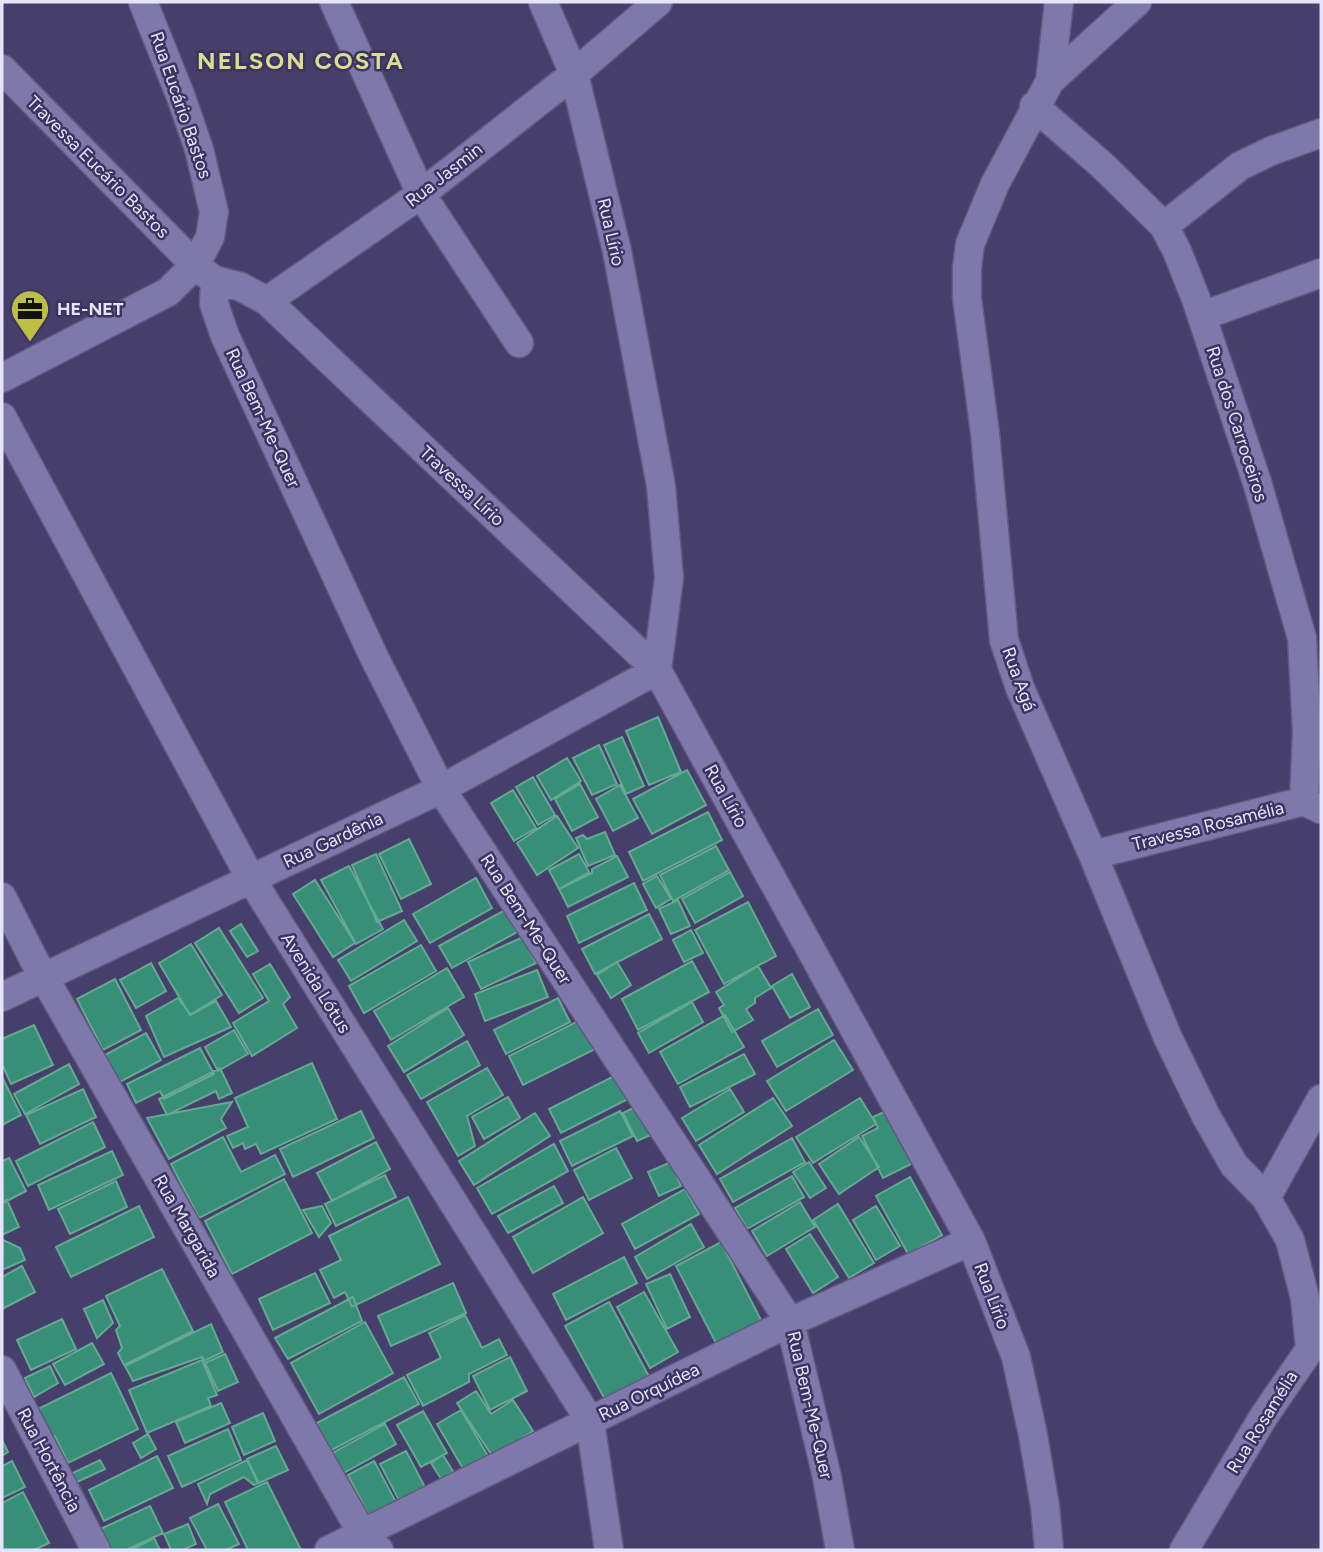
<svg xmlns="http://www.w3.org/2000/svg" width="1323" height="1552" viewBox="0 0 1323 1552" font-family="Figtree,sans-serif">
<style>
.building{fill:#368f76;stroke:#66a993;stroke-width:2}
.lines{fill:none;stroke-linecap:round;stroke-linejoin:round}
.street-casing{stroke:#61597f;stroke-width:31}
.street{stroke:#7f78aa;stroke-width:28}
.labels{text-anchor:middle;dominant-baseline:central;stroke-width:5;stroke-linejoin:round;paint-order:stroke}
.street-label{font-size:18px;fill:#e6e4fa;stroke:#3c3360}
.poi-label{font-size:18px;font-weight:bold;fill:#e6e4fa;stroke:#3c3360;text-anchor:start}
.district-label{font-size:24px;font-weight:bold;letter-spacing:2px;fill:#dade90;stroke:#3c3360}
</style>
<rect width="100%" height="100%" fill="#463e6b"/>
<path class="building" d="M658,717L681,772L649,785L626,731Z
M622,737L644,786L626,794L604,745Z
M599,745L617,784L592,795L573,758Z
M567,758L581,781L551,800L537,776Z
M687,770L706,805L652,834L633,799Z
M533,777L555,815L538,825L516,787Z
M580,784L598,817L572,831L555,799Z
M620,785L638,818L613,831L596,799Z
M513,790L536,828L514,841L491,803Z
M708,812L722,840L643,881L629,852Z
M557,816L578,848L537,875L517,843Z
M605,832L615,855L588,866L576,838L583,835L587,839Z
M409,839L431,884L401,899L379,854Z
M716,846L729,870L673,901L660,875Z
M376,854L402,911L377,922L352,865Z
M579,854L589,872L559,889L549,870Z
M617,856L628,877L568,907L559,889L592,873V869Z
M349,866L383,929L356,944L321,880Z
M730,872L743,896L695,923L682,899Z
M657,876L671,899L656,908L643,884Z
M476,878L492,908L430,943L413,914Z
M315,880L355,943L333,957L293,894Z
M634,883L647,910L579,943L567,916Z
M678,900L690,926L671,934L659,909Z
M748,902L776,956L724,984L695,930Z
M505,910L517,932L452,968L439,946Z
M649,914L662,939L595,974L582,949Z
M404,920L417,941L351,981L338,960Z
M241,924L258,951L247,957L230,931Z
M219,928L263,998L239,1013L195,943Z
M691,930L703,953L684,962L673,940Z
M523,937L536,963L481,989L468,962Z
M191,944L222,995L190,1015L159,963Z
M421,945L436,971L364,1013L349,986Z
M692,961L709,992L638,1030L622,999Z
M617,962L631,985L611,998L597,975Z
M151,963L166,991L136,1008L120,980Z
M270,964L290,997L283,1004L297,1028L252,1056L233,1023L269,1001L253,974Z
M758,966L771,988L755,998V1003L746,1009L753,1020L732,1032L719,1008L724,1005L716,992Z
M447,968L464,997L391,1040L374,1011Z
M537,970L548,997L485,1021L475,994Z
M792,974L810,1007L790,1018L772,986Z
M115,979L141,1030L103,1050L77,999Z
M178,998L191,1015L216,1001L231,1027L164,1057L146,1016Z
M558,998L570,1022L506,1054L494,1030Z
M692,1002L703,1022L649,1053L638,1033Z
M448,1008L464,1035L404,1072L388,1046Z
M818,1009L833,1035L777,1067L762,1041Z
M725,1015L744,1047L678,1084L660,1052Z
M582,1019L597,1048L523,1085L509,1056Z
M34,1025L53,1065L11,1084L2,1064V1039Z
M234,1030L248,1054L218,1071L205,1047Z
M146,1033L161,1060L120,1082L105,1055Z
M834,1040L853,1070L786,1111L767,1081Z
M467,1041L480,1065L421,1099L407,1075Z
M200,1048L214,1074L164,1099L160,1091L136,1103L127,1084Z
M744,1054L755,1074L690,1107L680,1087Z
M312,1063L337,1119L261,1154L256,1144L245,1149L243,1143L233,1148L227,1136L248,1127L235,1098Z
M69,1064L79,1084L25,1114L14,1094Z
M220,1068L232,1093L219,1099L216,1091L167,1115L159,1099Z
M487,1068L503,1095L467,1116L475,1146L458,1156L427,1102Z
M616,1075L628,1099L561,1133L549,1109Z
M2,1077L21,1115L2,1125Z
M83,1089L96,1117L40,1144L26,1115Z
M730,1089L744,1112L696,1141L682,1118Z
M508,1097L520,1118L484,1139L472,1117Z
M773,1098L792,1126L717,1174L699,1145Z
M860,1098L876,1124L813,1163L796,1137Z
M232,1102L221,1119L226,1128L169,1159L147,1118Z
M639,1105L653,1134L637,1141L623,1113Z
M888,1110L915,1162L883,1178L862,1136L878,1128L873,1117Z
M361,1111L374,1138L293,1177L280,1149Z
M620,1111L633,1136L572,1166L560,1141Z
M535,1113L550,1136L474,1185L459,1161Z
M93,1122L105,1147L28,1186L16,1161Z
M223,1137L241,1172L275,1155L285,1174L199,1218L171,1164Z
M859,1137L879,1167L839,1194L819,1164Z
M792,1138L805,1162L733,1202L720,1179Z
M376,1142L390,1169L332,1201L317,1173Z
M554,1144L568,1171L492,1214L477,1188Z
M616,1148L632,1178L589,1200L574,1170Z
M112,1151L123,1175L49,1210L38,1185Z
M9,1158L26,1191L3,1203L2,1161Z
M671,1162L681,1186L659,1196L648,1172Z
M809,1162L826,1188L810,1198L793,1172Z
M385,1175L396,1197L336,1226L325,1204Z
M792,1176L804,1197L747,1229L735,1208Z
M910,1177L942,1235L908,1254L876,1196Z
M284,1179L312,1233L232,1274L205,1221Z
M116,1181L127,1207L70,1234L58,1209Z
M554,1186L563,1203L508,1233L498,1216Z
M685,1189L699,1214L635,1249L622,1224Z
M408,1197L440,1264L352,1307L345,1292L334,1298L320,1270L341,1260L329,1236Z
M583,1197L603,1233L533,1273L513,1237Z
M7,1200L19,1227L2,1235V1203Z
M800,1202L815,1227L767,1256L752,1231Z
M838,1204L874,1263L849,1278L813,1220Z
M139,1206L154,1237L71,1277L56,1247Z
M322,1206L331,1223L319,1237L303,1210Z
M876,1206L900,1246L876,1260L853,1220Z
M691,1224L704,1247L647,1279L635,1257Z
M810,1234L838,1277L813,1293L786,1249Z
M3,1240L20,1248L25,1260L2,1270Z
M721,1242L763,1324L718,1347L676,1266Z
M624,1257L637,1283L566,1320L553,1294Z
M22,1266L35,1292L2,1309V1277Z
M162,1269L193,1331L124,1365L118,1353L122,1348L116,1330L120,1326L106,1296Z
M315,1273L330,1303L273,1330L259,1299Z
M670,1274L690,1317L667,1329L646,1284Z
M453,1283L466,1313L391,1346L378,1316Z
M644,1292L678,1352L650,1368L617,1307Z
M353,1297L362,1321L288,1359L275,1338Z
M103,1300L113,1323L97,1338L84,1309Z
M609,1302L652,1382L608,1405L565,1326Z
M465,1315L482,1348L499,1339L507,1355L469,1374V1382L423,1406L407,1375L441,1358L429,1333Z
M62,1319L76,1349L31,1370L17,1340Z
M365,1322L393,1373L319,1414L291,1363Z
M211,1324L223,1352L204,1361L202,1357L133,1381L125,1366Z
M92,1343L104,1364L65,1385L53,1364Z
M225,1354L238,1382L218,1391L205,1363Z
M510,1357L527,1391L490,1410L473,1376Z
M202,1360L217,1395L208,1398L211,1406L147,1433L129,1390Z
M50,1366L58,1383L34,1397L25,1378Z
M111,1373L138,1429L68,1463L55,1436L49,1443L34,1411Z
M404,1377L419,1404L330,1451L315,1424Z
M476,1391L491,1414L513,1400L533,1431L493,1457L457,1403Z
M221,1403L230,1423L185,1443L176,1422Z
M461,1410L489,1458L465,1472L437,1424Z
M423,1411L447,1453L421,1467L397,1425Z
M263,1413L275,1441L244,1455L232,1427Z
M385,1424L396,1444L342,1474L331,1454Z
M228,1429L241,1460L182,1487L168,1456Z
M148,1434L156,1449L141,1458L133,1443Z
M2,1440L8,1452L2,1456Z
M276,1446L288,1470L259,1483L247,1459Z
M406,1451L427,1491L401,1504L380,1464Z
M443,1455L457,1478L445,1485L431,1463Z
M157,1456L173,1488L104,1521L89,1490Z
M100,1460L105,1469L77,1482L97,1523L62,1478Z
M247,1460L258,1483L254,1485L244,1477L210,1494L207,1504L198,1484Z
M12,1461L25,1487L2,1498V1466Z
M374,1461L397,1504L370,1518L348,1475Z
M267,1482L301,1550H248L225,1502Z
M23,1492L49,1543L34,1550H2V1503Z
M218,1504L239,1544L226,1550H207L190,1518Z
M150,1506L163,1533L126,1550H103L94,1532Z
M188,1524L196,1544L182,1550H171L164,1534Z
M154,1538L160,1550H131Z"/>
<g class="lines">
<g class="street-casing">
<path id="street" d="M143,2L181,97L199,149L214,212L210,237L195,265L210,277
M334,2L421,194L519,343
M543,2L574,74L617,251L661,486L669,578L657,670L971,1241L1016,1357L1033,1435L1045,1506L1049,1550
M1059,2L1050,81L995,184L970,244L967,268V298L985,433L1004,640L1020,688L1093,855L1168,1038L1206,1116L1234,1165L1266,1198
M2,69L195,265L168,292L2,378
M1050,81L1137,2
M1034,106L1103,166L1164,226L1177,251L1196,299L1257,482L1302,638L1307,732L1304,801
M1164,226L1240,166L1271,151L1321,133
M215,280L214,304L225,336L374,657L441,789L790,1322L827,1477L840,1550
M215,280L241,287L267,301L421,194L574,74L658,2
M1202,316L1321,273
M2,417L251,879L590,1421L609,1550
M1093,855L1304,801L1320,809
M2,897L34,960L362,1533L379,1550
M2,997L441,789L657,670L267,301
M2,1370L96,1550
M329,1550L790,1322L971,1241
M1184,1550L1264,1416L1310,1349L1305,1298L1290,1240L1266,1198L1321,1099"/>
</g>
<use href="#street" class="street"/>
</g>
<defs>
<g id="office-pin" transform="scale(2.0125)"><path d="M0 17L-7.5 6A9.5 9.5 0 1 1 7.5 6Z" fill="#bcbf44" stroke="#3c3360"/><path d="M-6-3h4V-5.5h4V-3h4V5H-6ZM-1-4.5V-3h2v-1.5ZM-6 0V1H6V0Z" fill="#111"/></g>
</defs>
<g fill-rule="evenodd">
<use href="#office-pin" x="30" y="309"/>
</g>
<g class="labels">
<g class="street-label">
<text transform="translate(181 105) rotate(71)">Rua Eucário Bastos</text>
<text transform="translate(98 167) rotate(45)">Travessa Eucário Bastos</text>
<text transform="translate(444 175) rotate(-38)">Rua Jasmin</text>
<text transform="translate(611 232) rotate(77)">Rua Lírio</text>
<text transform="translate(263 418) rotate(65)">Rua Bem-Me-Quer</text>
<text transform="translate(1237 424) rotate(72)">Rua dos Carroceiros</text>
<text transform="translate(462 486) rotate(43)">Travessa Lírio</text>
<text transform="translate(1019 679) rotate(70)">Rua Agá</text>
<text transform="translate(726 796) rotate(61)">Rua Lírio</text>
<text transform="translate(1208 826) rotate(-14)">Travessa Rosamélia</text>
<text transform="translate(333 840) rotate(-25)">Rua Gardênia</text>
<text transform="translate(526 919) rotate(57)">Rua Bem-Me-Quer</text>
<text transform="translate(316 983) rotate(58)">Avenida Lótus</text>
<text transform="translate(187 1226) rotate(60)">Rua Margarida</text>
<text transform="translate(992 1296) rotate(69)">Rua Lírio</text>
<text transform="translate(649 1392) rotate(-26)">Rua Orquídea</text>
<text transform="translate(810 1405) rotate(77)">Rua Bem-Me-Quer</text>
<text transform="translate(1262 1422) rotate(-58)">Rua Rosamélia</text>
<text transform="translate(49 1460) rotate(62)">Rua Hortência</text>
</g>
<g class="poi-label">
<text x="57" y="309">HE-NET</text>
</g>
<g class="district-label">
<text x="301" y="60">NELSON COSTA</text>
</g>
</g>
<rect width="1323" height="1552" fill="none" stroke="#e6e4fa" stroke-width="7"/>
</svg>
